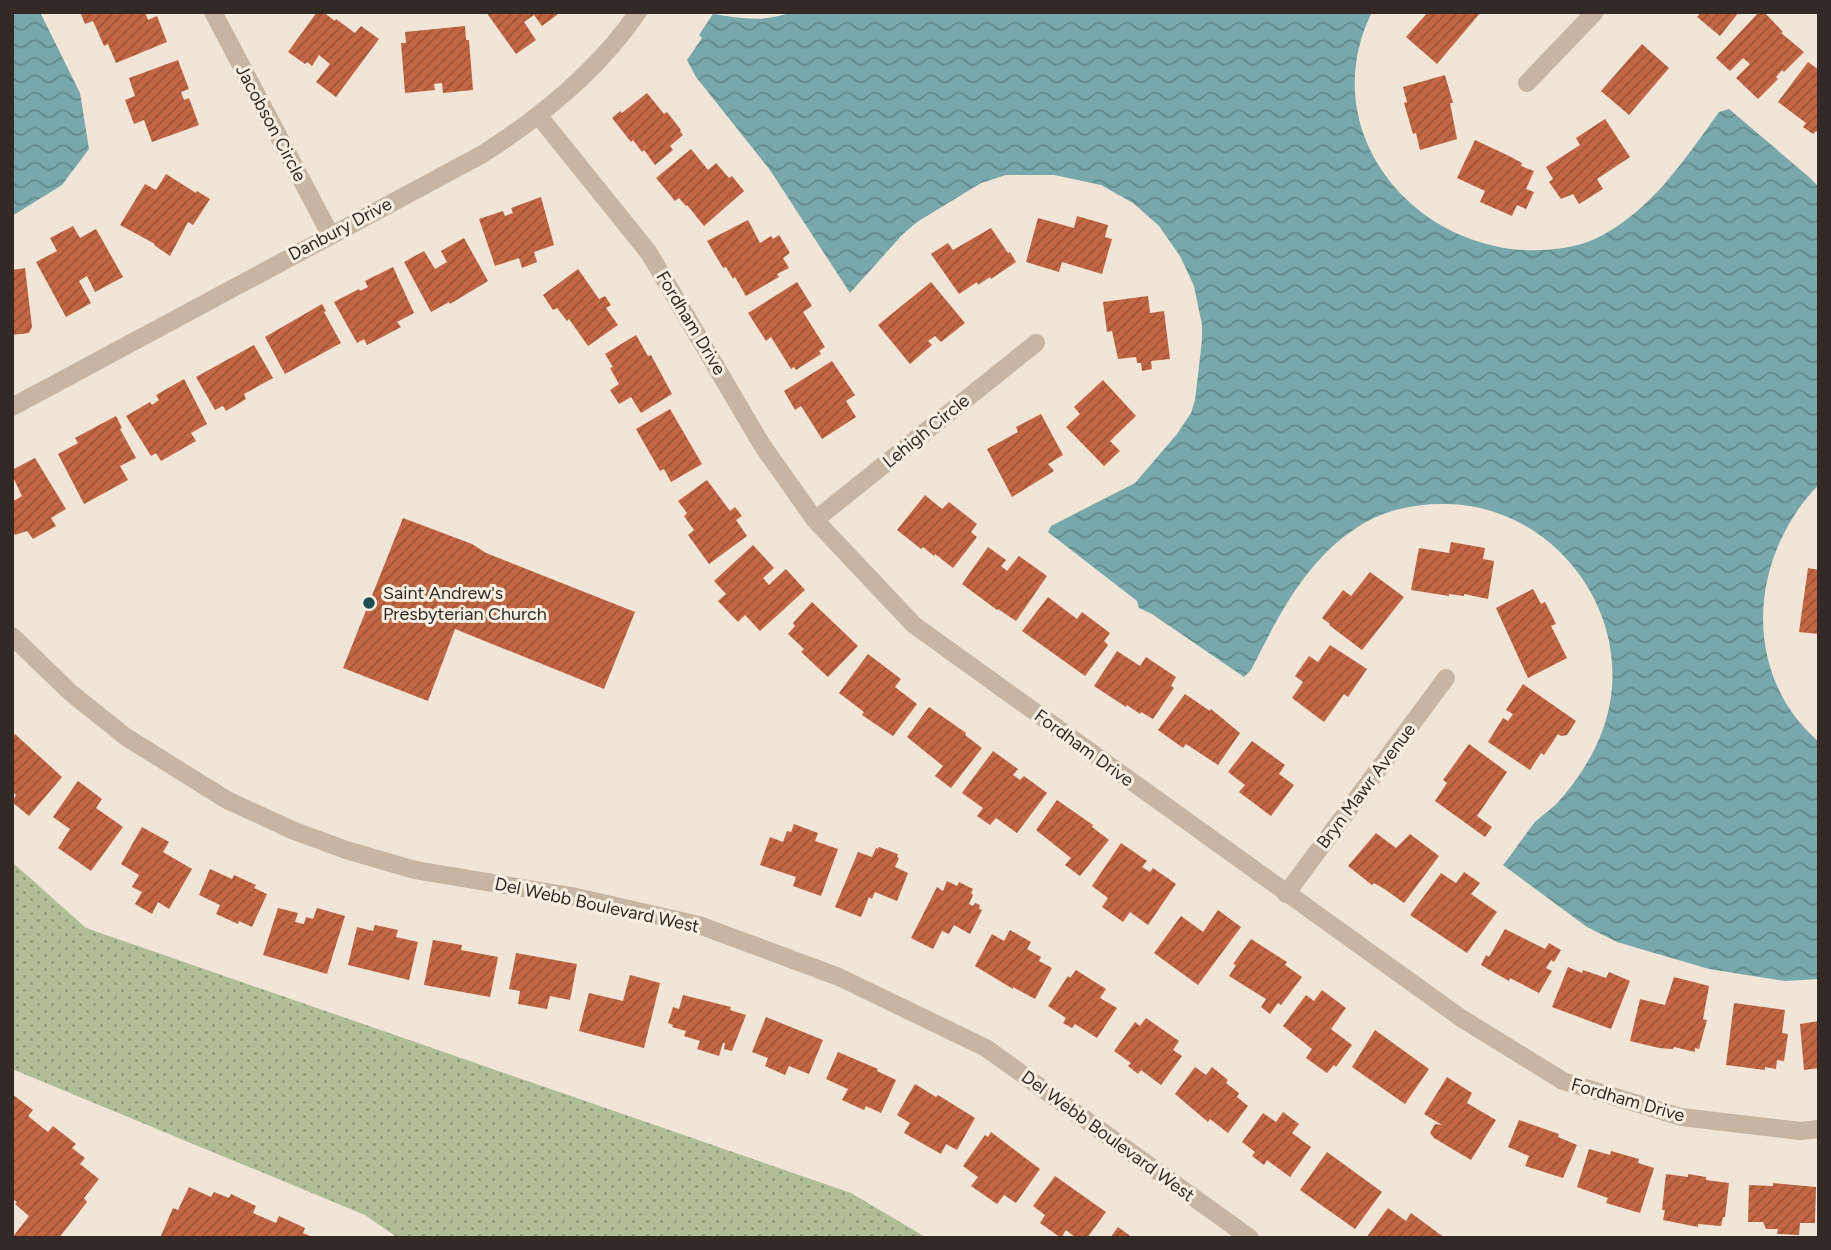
<svg xmlns="http://www.w3.org/2000/svg" width="1831" height="1250" viewBox="0 0 1831 1250" font-family="Figtree,sans-serif">
<style>
.green{fill:url(#green-dots)}
.water{fill:url(#water-waves)}
.building{fill:url(#building-hatch)}
.lines{fill:none;stroke-linecap:round;stroke-linejoin:round}
.minor{stroke:#c7b5a4;stroke-width:18}
.poi-dot{fill:#1d4d52;stroke:#f8efe3;stroke-width:2.5}
.labels{text-anchor:middle;dominant-baseline:central;stroke-width:6;stroke-linejoin:round;paint-order:stroke}
.street-label{font-size:18px;fill:#332a25;stroke:#f8efe3}
.poi-label{font-size:18px;fill:#332a25;stroke:#f8efe3;text-anchor:start}
</style>
<defs>
<pattern id="green-dots" width="8" height="8" patternUnits="userSpaceOnUse" patternTransform="scale(1.75)"><rect width="8" height="8" fill="#b0be98"/><path d="M2 2h.1M6 6h.1" fill="none" stroke="#909b7c" stroke-width="1.8" stroke-linecap="round"/></pattern>
<pattern id="water-waves" width="16" height="10" patternUnits="userSpaceOnUse" patternTransform="scale(1.75)"><rect width="16" height="10" fill="#78a8ab"/><path d="M0 5q4-4 8 0t8 0" fill="none" stroke="#63898b"/></pattern>
<pattern id="building-hatch" width="6" height="6" patternUnits="userSpaceOnUse" patternTransform="scale(1.75)"><rect width="6" height="6" fill="#c26643"/><path d="M-1 1l2-2M0 6l6-6M5 7l2-2" fill="none" stroke="#9e5438"/></pattern>
</defs>
<rect width="100%" height="100%" fill="#f0e5d7"/>
<path class="green" d="M12,862L86,928L851,1193L927,1238H398L365,1215L12,1069Z"/>
<path class="water" d="M12,12H40L80,93L89,149L62,185L12,216Z
M791,12H1372C1318,121 1398,234 1511,249C1538,252 1570,250 1595,239C1651,212 1684,160 1719,112L1729,109L1809,177L1819,187V485C1806,497 1798,509 1789,524C1748,595 1754,686 1819,742V979L1785,981L1709,969L1617,942L1587,927L1503,865C1514,851 1524,836 1535,822C1542,815 1552,809 1559,801C1577,781 1594,755 1603,729C1641,623 1560,507 1448,504C1421,503 1391,508 1366,522C1308,555 1280,613 1251,670L1244,677L1152,614L1139,608L1137,601L1048,532L1051,526L1135,483L1177,434L1191,413L1195,400L1202,340V325L1194,286L1180,256L1159,226L1133,203L1101,185L1054,175H1006L981,183L917,222L903,234L850,293L770,170L696,77L687,60L702,38L699,35L713,14C741,18 764,23 791,12Z"/>
<path class="building" d="M80,12H145L148,20L157,16L167,42L116,63L108,44L104,46L93,21L85,24Z
M317,12H323L335,21L336,19L355,33L361,26L379,39L336,97L316,82L330,64L319,55L312,66L307,62L305,64L288,52Z
M486,12H561L542,26L534,15L524,22L536,40L516,54Z
M1428,12H1481L1437,64L1406,37Z
M1701,12H1739L1720,36L1697,17Z
M1759,12H1764L1783,32L1781,33L1804,52L1784,72L1782,70L1776,77L1778,79L1758,99L1736,78L1750,64L1743,58L1730,71L1716,58Z
M465,26L466,40H469L473,90L443,93L442,83L434,84L435,90L405,93L401,43H406L405,32Z
M1642,44L1669,68L1629,115L1601,91Z
M178,60L189,89L181,92L184,100L189,98L199,125L152,142L144,120L134,124L125,100L135,96L129,78Z
M1808,62L1819,70V134L1816,131L1813,134L1803,127L1806,123L1778,102Z
M1445,75L1453,103H1450L1457,139L1420,150L1416,133L1413,134L1404,103L1407,102L1403,87Z
M647,93L664,114L667,112L681,130L680,131L683,135L670,146L673,150L655,165L644,150L642,152L633,140L631,142L612,118L620,111L622,113Z
M1605,119L1630,157L1597,179L1603,189L1579,204L1573,194L1561,199L1549,182L1553,179L1546,167L1580,145L1576,138Z
M1475,140L1509,156L1522,163L1521,166L1534,171L1526,189L1534,192L1526,209L1517,205L1512,216L1480,202L1485,191L1457,178Z
M691,149L708,170L716,163L729,178L732,176L744,191L704,226L687,205L686,206L679,198L675,201L656,178Z
M166,174L196,193L197,191L210,199L193,225L188,222L170,256L154,245L155,244L120,225L145,184L156,190Z
M541,197L554,245L534,252L537,262L522,268L519,258L495,266L479,219L503,211L505,216L513,213L511,208Z
M1077,216L1108,225L1105,237L1112,239L1102,274L1062,262L1059,272L1026,262L1038,218L1074,228Z
M748,220L760,243L771,236L773,239L779,235L790,253L783,258L789,268L777,274L779,277L746,296L735,277L733,279L726,267L723,268L707,241Z
M73,226L80,238L96,229L123,277L95,292L87,276L79,281L91,303L66,317L36,262L57,251L50,238Z
M991,228L1008,253L1010,252L1016,262L991,279L990,277L978,285L977,282L959,294L931,254L948,243L953,250Z
M464,238L488,281L450,304L449,302L431,312L404,262L424,251L435,269L447,262L441,251Z
M393,267L414,313L397,322L401,327L367,345L364,339L357,343L334,302L359,289L360,291L368,287L365,281Z
M25,268L32,327L29,333L12,335V270Z
M578,269L599,299L605,296L611,305L606,308L618,325L588,346L569,319L567,321L557,308L553,310L543,295Z
M797,282L812,306L803,312L825,347L819,351L821,354L796,370L794,367L791,369L771,337L766,341L748,313Z
M931,282L965,323L941,342L935,336L928,341L932,345L910,364L878,325Z
M1148,296L1150,313L1164,311L1170,359L1151,361L1152,369L1142,371L1141,363H1137L1136,357L1118,359L1112,331L1107,332L1103,302Z
M322,304L326,311L324,312L341,343L285,374L265,337Z
M636,335L648,356L651,355L672,394L641,413L631,397L619,404L610,390L619,384L610,368L613,367L605,354Z
M254,345L273,378L244,394L246,399L226,411L223,406L215,410L196,377Z
M832,361L855,395L846,401L856,417L822,439L801,406L795,410L784,391Z
M184,379L207,424L191,433L196,441L161,461L156,453L151,456L126,416L150,402L152,405L159,400L156,395Z
M1103,380L1136,416L1110,441L1120,451L1104,466L1066,427L1080,414L1074,407Z
M670,409L702,464L671,482L664,469L660,471L636,429Z
M1041,414L1063,455L1048,464L1054,471L1012,497L987,449L1018,432L1016,427Z
M116,416L122,428L120,429L136,458L120,466L128,480L84,504L58,454L78,443L75,438Z
M35,458L66,509L51,518L56,526L33,539L27,531L15,535L12,530V502L22,496L12,475V470Z
M707,480L730,511L735,507L742,516L736,520L747,536L709,564L688,535L694,530L684,516L687,513L678,501Z
M925,495L942,509L949,502L977,524L971,532L977,537L953,568L935,554L934,556L923,547L921,549L897,530Z
M403,518L472,544L486,553L635,612L604,689L455,629L428,701L343,668Z
M1451,542L1485,548L1483,559L1494,561L1488,599L1464,594V596L1449,594V596L1411,590L1419,548L1449,553Z
M753,545L774,568L763,578L769,585L786,569L805,590L760,631L745,615L738,622L718,601L726,594L714,581Z
M988,547L1006,560L1001,566L1007,571L1019,556L1047,576L1016,621L998,609L997,610L962,584Z
M1808,568L1819,570V634L1799,632Z
M1370,572L1404,597L1362,650L1329,625L1330,624L1322,618L1343,590L1351,596Z
M1533,589L1541,604L1545,602L1556,624L1551,626L1567,658L1528,678L1496,608Z
M1048,597L1077,619L1082,612L1110,633L1104,641L1108,645L1085,676L1022,631Z
M812,602L858,646L828,677L801,652L804,649L788,634L795,626L793,623Z
M1330,645L1367,669L1348,697L1344,694L1324,722L1292,698L1303,682L1295,676L1309,656L1318,662Z
M1117,651L1140,666L1146,657L1176,677L1171,686L1174,688L1153,719L1141,712L1140,714L1127,705L1126,707L1094,686Z
M868,654L901,679L895,687L917,704L893,736L862,715L864,712L839,693Z
M1523,684L1576,721L1567,735L1561,736L1558,734L1544,755L1541,753L1530,770L1488,742L1503,718L1508,721L1513,714L1506,710Z
M1185,694L1210,711L1211,709L1240,733L1218,765L1186,744L1183,748L1158,730Z
M929,707L966,733L965,735L982,748L951,788L935,776L943,766L907,737Z
M15,734L62,777L29,816L12,802L16,795L14,793L12,796V737Z
M1252,741L1285,765L1279,774L1294,785L1271,816L1239,792L1245,785L1228,772Z
M1469,744L1507,772L1477,816L1492,827L1485,837L1435,801L1447,783L1443,780Z
M993,751L1018,769L1013,775L1020,780L1024,776L1047,793L1017,833L996,818L990,825L977,816L983,808L962,793Z
M78,781L102,799L96,808L123,827L91,871L58,848L70,829L53,817Z
M1057,800L1093,825L1092,827L1109,840L1080,876L1065,865L1071,858L1036,830Z
M794,824L818,833L815,841L838,849L821,896L793,886L796,877L760,865L770,837L783,842L787,831L791,832Z
M142,827L169,842L163,852L192,869L169,909L158,902L152,914L135,904L142,892L132,887L139,875L121,864Z
M1376,833L1396,848L1410,834L1439,856L1404,903L1386,890L1374,883L1372,885L1348,866Z
M1121,843L1147,861L1142,867L1150,872L1153,868L1176,884L1148,925L1130,912L1123,922L1102,907L1108,898L1092,886Z
M879,847L898,854L897,857L899,858L895,867L908,873L897,901L875,892L872,899L869,897L861,917L835,907L858,852L872,857L876,848L878,849Z
M210,869L232,879L234,875L256,885L254,888L267,894L252,927L239,921L238,924L216,914L220,905L199,895Z
M1464,872L1480,883L1471,894L1497,912L1467,953L1410,915L1441,873L1456,883Z
M947,881L957,886L959,882L973,889L971,893L973,895L969,904L973,906L975,903L980,905L979,909L982,910L970,934L954,925L949,934L942,931L933,949L911,938L937,887L943,891Z
M278,908L298,913L295,922L304,924L306,917L313,919L317,908L345,916L327,974L263,955Z
M1218,910L1241,927L1198,985L1154,953L1181,916L1203,932Z
M375,925L398,930L396,937L418,942L409,980L348,965L357,927L373,931Z
M1505,929L1545,949L1549,943L1561,950L1554,962L1551,960L1546,968L1552,971L1539,993L1510,978L1509,981L1481,965L1486,955L1489,957Z
M1010,930L1031,942L1027,949L1041,957L1039,961L1052,968L1035,999L1013,987V989L975,966L992,934L1004,941Z
M1251,939L1287,962L1285,965L1302,977L1281,1005L1278,1003L1270,1014L1261,1007L1266,999L1229,976L1236,965L1233,964Z
M433,940L462,945L461,950L498,957L490,997L424,985Z
M516,953L577,964L570,1000L550,996L547,1009L518,1004L520,991L509,989Z
M1568,967L1582,973L1583,970L1606,978L1609,972L1630,981L1611,1029L1552,1007Z
M1076,970L1106,989L1100,998L1117,1008L1097,1038L1075,1024L1072,1028L1063,1023L1066,1018L1048,1006L1068,976L1070,978Z
M630,975L660,983L644,1048L579,1031L589,993L623,1001Z
M1674,977L1709,986L1703,1019L1707,1020L1699,1049L1695,1048V1052L1674,1047L1673,1049L1659,1048L1630,1041L1640,999L1665,1005Z
M1322,990L1346,1008L1331,1029L1352,1045L1336,1067L1334,1065L1327,1073L1306,1058L1312,1049L1283,1026L1306,995L1314,1001Z
M683,995L731,1007L730,1010L746,1015L732,1051L724,1049L725,1043H723L719,1056L697,1049L700,1041L684,1036L686,1031L672,1027L673,1025L668,1023L673,1007L679,1009Z
M1734,1003L1785,1010L1782,1033L1788,1034L1784,1061L1777,1060L1776,1069L1765,1067V1070L1726,1065Z
M766,1017L823,1040L809,1074L789,1066L785,1075L765,1066L768,1058L752,1052Z
M1146,1018L1179,1041L1173,1050L1182,1056L1161,1085L1141,1070L1138,1074L1128,1066L1131,1063L1114,1051L1135,1022L1140,1026Z
M1819,1021V1068L1804,1070L1800,1024Z
M1375,1030L1429,1069L1405,1104L1352,1067Z
M838,1052L878,1069L877,1071L896,1080L881,1113L866,1106L864,1110L842,1100L848,1089L826,1079Z
M1195,1067L1206,1075L1212,1067L1228,1080L1226,1083L1239,1093L1237,1097L1248,1106L1228,1133L1210,1119L1208,1122L1175,1094Z
M1447,1077L1472,1093L1467,1103L1496,1120L1471,1160L1434,1138L1430,1133L1435,1124L1442,1125L1424,1114Z
M915,1084L936,1097L938,1095L975,1118L957,1150L946,1144L941,1154L904,1133L910,1123L897,1115Z
M12,1094L33,1110L28,1116L48,1132L53,1126L76,1144L72,1148L85,1158L80,1164L99,1179L84,1198L87,1202L59,1238H12L29,1216L15,1204L17,1202L12,1199Z
M1283,1112L1299,1124L1292,1133L1311,1147L1290,1177L1267,1160L1264,1165L1252,1156L1255,1152L1242,1142L1263,1113L1276,1122Z
M1519,1120L1559,1134L1558,1137L1577,1145L1563,1178L1525,1166L1529,1156L1508,1147Z
M991,1132L1040,1169L1016,1203L1004,1195L997,1204L971,1186L978,1177L963,1166L985,1135L988,1137Z
M1589,1149L1610,1155L1611,1151L1639,1159L1638,1163L1654,1168L1640,1213L1606,1203L1608,1198L1577,1187Z
M1327,1152L1382,1192L1355,1229L1300,1190Z
M1666,1174L1688,1177V1174L1706,1177V1180L1729,1183L1725,1217H1723L1721,1226L1698,1224V1227L1663,1220L1665,1210H1662Z
M1055,1176L1106,1212L1087,1238H1076L1066,1230L1061,1238L1040,1223L1045,1215L1033,1206Z
M1773,1183L1816,1187L1815,1223H1800L1799,1235L1777,1234L1778,1229H1766L1763,1222H1748L1749,1185L1773,1186Z
M189,1187L211,1197L214,1192L229,1198L231,1194L256,1206L253,1213L276,1223L279,1216L305,1228L303,1233L314,1238H160L173,1208L178,1210Z
M1388,1208L1406,1221L1411,1213L1445,1238H1366Z
M1118,1227L1133,1238H1110Z"/>
<g class="lines">
<path class="minor" d="M213,12L330,234
M1527,83L1595,12
M538,115L649,253L762,445L815,520L914,625L1461,1018L1563,1081L1681,1117L1800,1131L1819,1129
M12,407L481,155C541,117 598,71 638,12
M815,520L1036,343
M12,636L71,693L126,737L227,800L292,830L346,850L415,870L576,897L699,925L839,977L986,1048L1250,1238
M1286,894L1446,678"/>
</g>
<circle class="poi-dot" cx="369" cy="603" r="7"/>
<g class="labels">
<g class="street-label">
<text transform="translate(271 123) rotate(62)">Jacobson Circle</text>
<text transform="translate(340 229) rotate(-28)">Danbury Drive</text>
<text transform="translate(691 323) rotate(59)">Fordham Drive</text>
<text transform="translate(926 431) rotate(-39)">Lehigh Circle</text>
<text transform="translate(1084 748) rotate(36)">Fordham Drive</text>
<text transform="translate(1366 786) rotate(-53)">Bryn Mawr Avenue</text>
<text transform="translate(597 905) rotate(12)">Del Webb Boulevard West</text>
<text transform="translate(1628 1100) rotate(16)">Fordham Drive</text>
<text transform="translate(1108 1136) rotate(36)">Del Webb Boulevard West</text>
</g>
<g class="poi-label">
<text x="383" y="593">Saint Andrew's<tspan x="383" dy="21">Presbyterian Church</tspan></text>
</g>
</g>
<rect width="1831" height="1250" fill="none" stroke="#332a25" stroke-width="28"/>
</svg>
